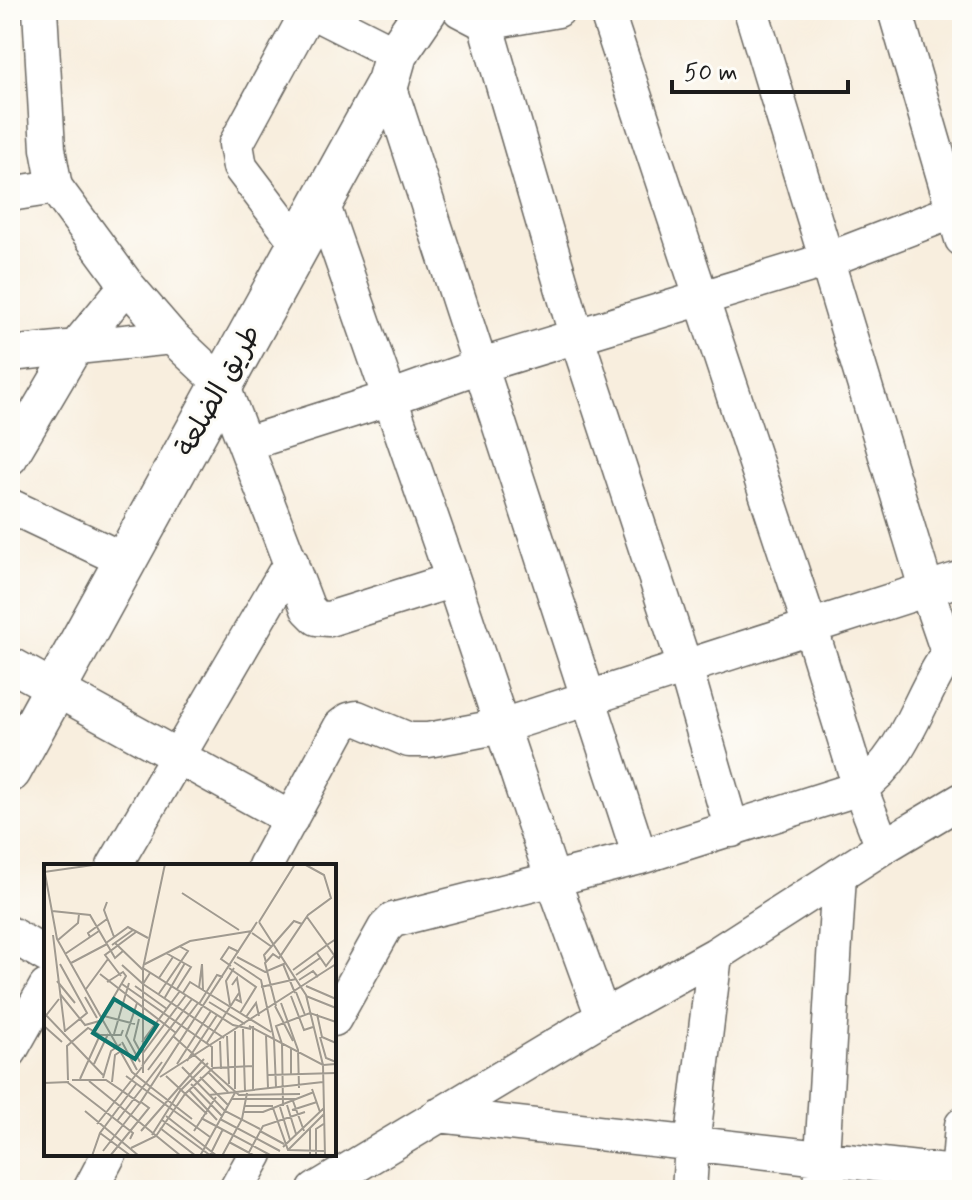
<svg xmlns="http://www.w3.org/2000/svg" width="972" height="1200" viewBox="0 0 972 1200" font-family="Mynerve,'Playpen Sans Arabic',sans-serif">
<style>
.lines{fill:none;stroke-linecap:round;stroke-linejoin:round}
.minor-casing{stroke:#696660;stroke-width:37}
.major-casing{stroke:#696660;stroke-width:45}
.minor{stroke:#fff;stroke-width:34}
.major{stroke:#fff;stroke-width:42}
.labels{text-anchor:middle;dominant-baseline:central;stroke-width:6;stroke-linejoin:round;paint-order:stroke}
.street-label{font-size:28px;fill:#1c1c1c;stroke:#fdfcf7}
.inset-road{fill:none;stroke:#a09a90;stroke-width:2}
.view{fill:#0f766e;fill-opacity:0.15;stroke:#0f766e;stroke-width:4}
.inset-edge{fill:none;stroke:#1c1c1c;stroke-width:4}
</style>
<rect width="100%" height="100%" fill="#fdfcf7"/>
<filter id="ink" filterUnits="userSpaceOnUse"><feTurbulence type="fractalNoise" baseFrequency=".0125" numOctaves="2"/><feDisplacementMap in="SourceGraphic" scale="16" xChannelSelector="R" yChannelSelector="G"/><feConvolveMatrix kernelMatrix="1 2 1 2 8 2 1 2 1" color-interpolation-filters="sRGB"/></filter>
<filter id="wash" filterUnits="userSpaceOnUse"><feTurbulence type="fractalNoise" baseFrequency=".006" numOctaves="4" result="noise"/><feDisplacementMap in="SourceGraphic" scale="32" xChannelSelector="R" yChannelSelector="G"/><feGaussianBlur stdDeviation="1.8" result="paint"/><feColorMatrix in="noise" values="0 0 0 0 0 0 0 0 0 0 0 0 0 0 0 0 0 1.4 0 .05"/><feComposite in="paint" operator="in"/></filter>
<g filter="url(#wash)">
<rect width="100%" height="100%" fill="#f8eede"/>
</g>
<g filter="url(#ink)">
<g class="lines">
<g class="minor-casing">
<path id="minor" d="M40,10L48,149L55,187L127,285L172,337L222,384L308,609L317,618L329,619L453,580
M309,10L396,54
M460,10L485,23L558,10
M606,10L811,629L860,788L883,847
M751,10L927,591L948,652
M895,10L962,239
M485,23L577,338L685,667L732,830
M388,82L640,857
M10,194L55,187
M322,203L453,580L553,880L603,1017
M299,245L240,167L236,144L309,10
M10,354L172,337
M245,444L390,398L482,365L827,260L962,208
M10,458L75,348L127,285
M10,506L126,561
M10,664L291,819
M114,866L291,562
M265,866L341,726L349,720L357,718L409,740H428L502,726L962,578
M10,934L46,955
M334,1019L385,928L393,920L640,857L860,788C912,753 920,682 962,637
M10,1051L46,987
M439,1115L962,1174
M90,1190L109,1154
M236,1190L256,1154
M315,1190L603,1017L715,955L883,847L962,800
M689,1190L692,1145L715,955
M820,1190L839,875
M957,1190L962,1125"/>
</g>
<g class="major-casing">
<path id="major" d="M10,771L388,82L396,54L426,10"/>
</g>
<use href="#minor" class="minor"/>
<use href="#major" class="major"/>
</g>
</g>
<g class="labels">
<g class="street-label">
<text transform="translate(219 391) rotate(-61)">طريق الضلعة</text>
</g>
</g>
<g transform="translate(44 864)">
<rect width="292" height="292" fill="#f8eede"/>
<path class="inset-road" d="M121,0L99,104L189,161L207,165M0,4L13,75L88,208L108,224M0,8L56,0M138,29L195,66M63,38L60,46L70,73M8,47L46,51L71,94L79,87M215,58L262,131L279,201L281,292M215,58L251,0M208,69L228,83M9,71L21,168M46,73L44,69L63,55M292,75L283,81L292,94M14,76L34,59L35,50M62,79L84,63L104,74M71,79L99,106M68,81L89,66M122,89L147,103L133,125M273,89L282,102L292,89M21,90L55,67M193,93L221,108L242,99M190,98L217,116L230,175L232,223M222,98L220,91L250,57L258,60M27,99L63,80M16,100L43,149L21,167M239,100L251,129M78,101L99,120L106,109M99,101L146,77L208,67M187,102L177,95L185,83L195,88M99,104V209M185,104L212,123L196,149M249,106L283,81L263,53M56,110L132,169M252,111L276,94M77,112L61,91L92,68M115,114L129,93M255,116L269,107L274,113M13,117L31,139M78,120L168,183V203M99,120L180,174M188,121L193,114L197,138L191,135M91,122L123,145M262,122L292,135M217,123L252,115M155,124L158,100L159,126M42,125L64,95M252,128L261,151M139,129L146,118L227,168M16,130L41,161L59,156M114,131L144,87L135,82M247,132L260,166L269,163M262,132L292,144M41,133L53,154M120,135L141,99M165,138L201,160M93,139L82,172L96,198M237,139L254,186L255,224M155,140L173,111L179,113M186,141L182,117L190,104M231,142L249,177M232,142L221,99L229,90L235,94L264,51L287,34L280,11L260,0M0,149L59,211M273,150L278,173L292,179M60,152L91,160M58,153L82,112L79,108L63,118M202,153L212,139L215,152M0,154L15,135M95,155L90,176L97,189M0,162L18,178M205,162L279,201L292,200M209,162V226M199,165L201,227M70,170L85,119M222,171L224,224M129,172L195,231L256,230M183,172L185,220M276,173L282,194L292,198M176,177L177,205M78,178L93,206M98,178L136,127M162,180L195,129M247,184V210M99,189L142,131M143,197L173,151M50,200L64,170M133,200L167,147M98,202L148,135M138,203L181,247L216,265M104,206L154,139M164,208L184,228M224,211L292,209M82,212L166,273M122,212L163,250M116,213L292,100M156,213L184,241M59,214L67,187L77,180M36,215L56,171M24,216L23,182L44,164L56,171H77L79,166M28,216H62L96,239L213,58M45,217L137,292M23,218L89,269L86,275M68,218L71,191L77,187M0,219L25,218M147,220L178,252M108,224L148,255M191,225V167M268,225L276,248M145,226L173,256M165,231L279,218M187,235H252M249,237L260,267M243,241L252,270M200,242H229M239,242L238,180L232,162L266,149L292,158M236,243L246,276M229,244L244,286L281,287M248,246L273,238M41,247L95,292M199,248H219L270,228M122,252L173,292M157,254L228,292M176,255L236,287M118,256L167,292M73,257L118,198M53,260L98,203M116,264L152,292M266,264V292M97,267L160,195M150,267L172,233M216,267L240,280M56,269L87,292M108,271L136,227L164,199M185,278L211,292M239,283L280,244M87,284L112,272L141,230L169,204L209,202M244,286L280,250M59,287L96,239M166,291L179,265M48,292L56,269L93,219M66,292L105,244L97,238M156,292L192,227M178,292L198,255L203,229M203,292L219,262L261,248M272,292V265L281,259"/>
<path class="view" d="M70,135L113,161L91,195L49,169Z"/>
<rect width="292" height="292" class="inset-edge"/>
</g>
<rect width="972" height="1200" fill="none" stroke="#fdfcf7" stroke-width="40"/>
<path d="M672 80v12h176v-12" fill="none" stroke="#1c1c1c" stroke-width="4"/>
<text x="684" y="80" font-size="24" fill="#1c1c1c" stroke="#fdfcf7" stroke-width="6" paint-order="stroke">50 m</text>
</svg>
